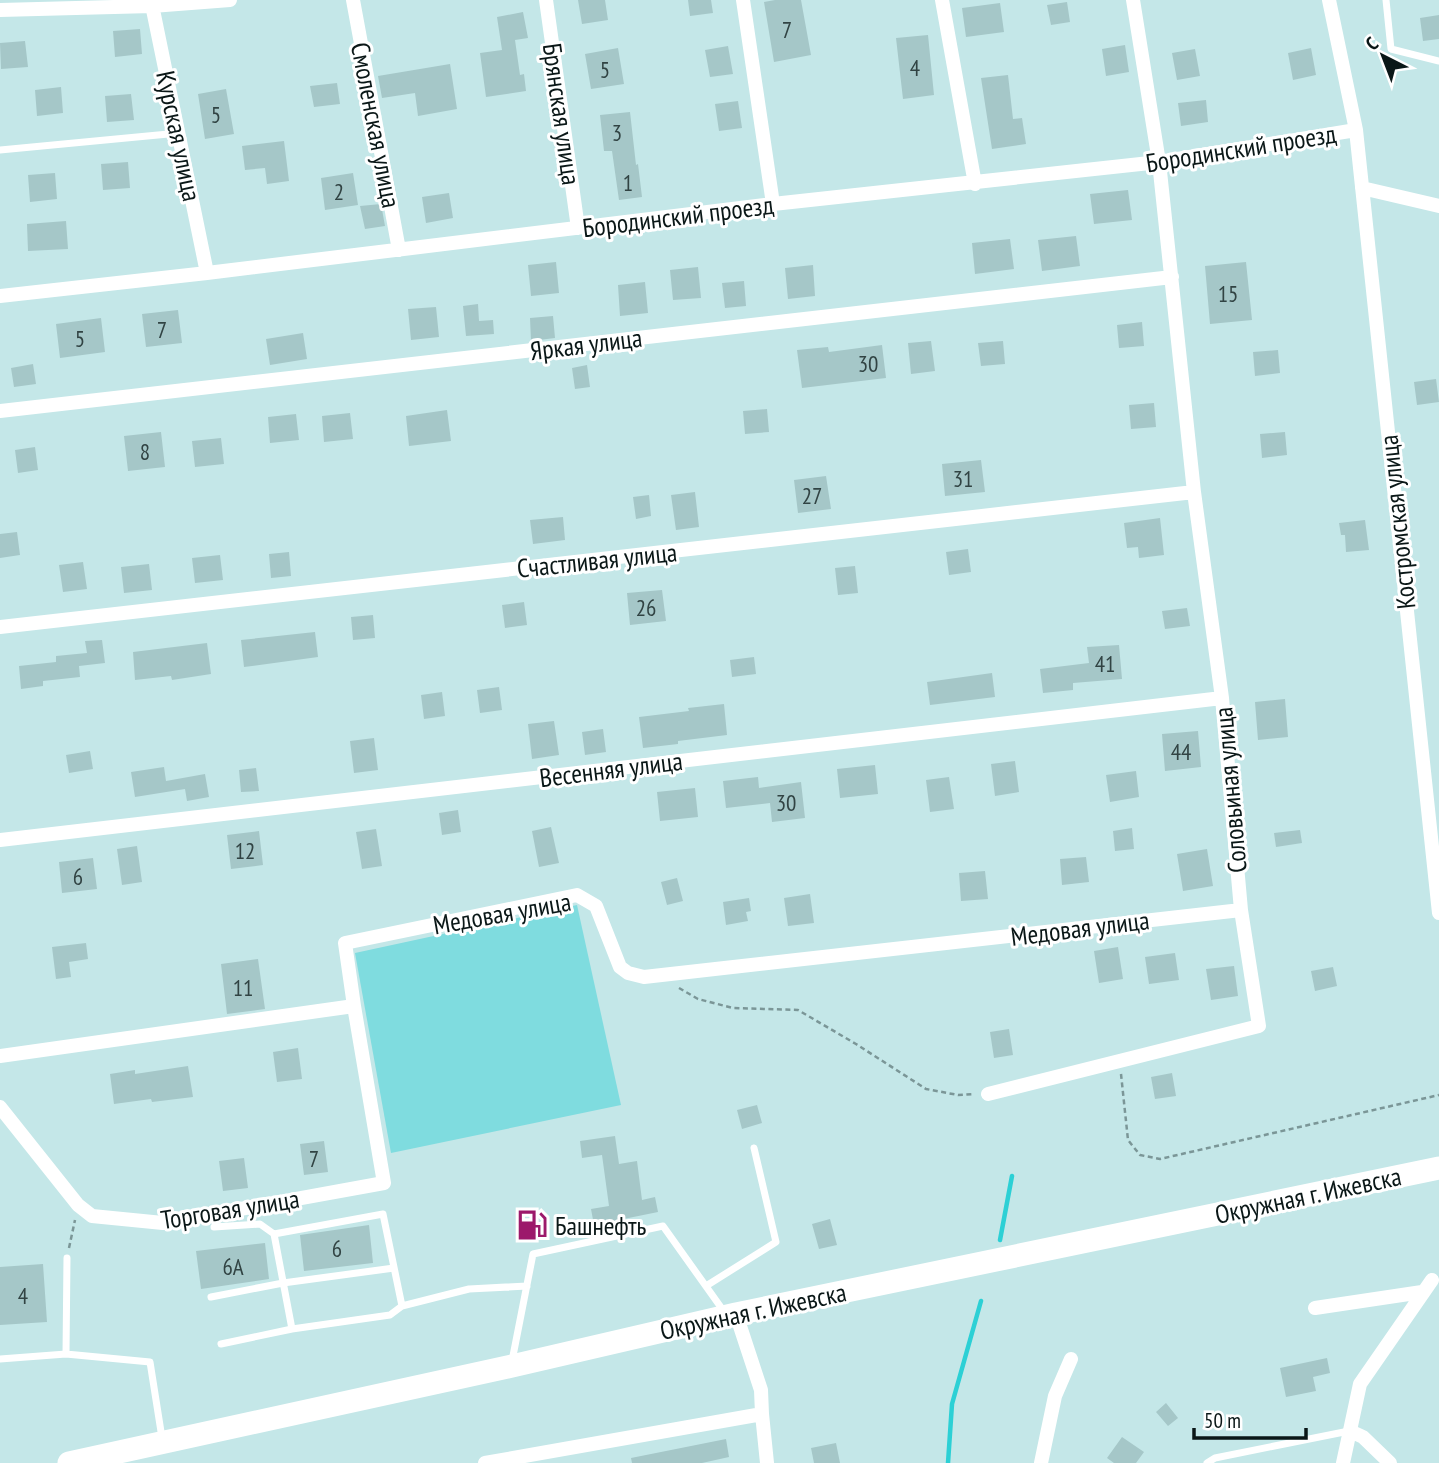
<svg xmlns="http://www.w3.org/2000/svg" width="1439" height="1463" viewBox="0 0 1439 1463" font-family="'PT Sans Narrow',sans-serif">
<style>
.green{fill:#7fdcdf}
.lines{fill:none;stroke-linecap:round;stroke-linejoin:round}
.stream{stroke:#2cd0d5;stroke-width:4.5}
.building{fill:#a5c7c8}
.path{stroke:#7b9697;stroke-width:2.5;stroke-dasharray:5 3.5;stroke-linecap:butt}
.service{stroke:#fff;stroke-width:7}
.minor{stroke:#fff;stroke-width:14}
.primary{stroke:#fff;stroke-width:23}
.labels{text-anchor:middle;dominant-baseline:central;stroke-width:6;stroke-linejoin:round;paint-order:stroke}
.number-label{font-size:23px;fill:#314343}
.street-label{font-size:26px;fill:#0a1717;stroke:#fff}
.poi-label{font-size:26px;fill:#0a1717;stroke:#fff;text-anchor:start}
</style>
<rect width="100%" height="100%" fill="#c4e7e8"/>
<path class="green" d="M577,905L621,1105L391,1153L355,953Z"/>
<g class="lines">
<path class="stream" d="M1000,1240L1012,1176
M948,1463L952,1404L981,1301"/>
</g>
<path class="building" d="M578,0H605L608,20L582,24Z
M688,0H711L713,13L690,16Z
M775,0H801L811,55L774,62L764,2Z
M1067,2L1070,22L1051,25L1047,5Z
M1000,3L1004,32L966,37L962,8Z
M523,12L528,38L515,40L520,75L524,74L526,91L486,97L480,53L502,50L497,17Z
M1439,15V39L1423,41L1420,18Z
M140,29L142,54L115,57L113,31Z
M928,35L934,95L903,99L896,38Z
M25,41L28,67L1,69L0,43Z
M1125,45L1129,72L1106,76L1102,49Z
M728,46L733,74L710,77L705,50Z
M618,48L624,84L591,89L585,54Z
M1311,48L1316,75L1293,80L1288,53Z
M1195,49L1200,76L1177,80L1172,53Z
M450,64L457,109L418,116L415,93L382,98L378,76Z
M1008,75L1013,119L1022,118L1026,144L992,149L981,78Z
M337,83L340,104L314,107L310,86Z
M61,87L63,113L37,116L35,90Z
M226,89L234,134L205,139L198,94Z
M131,94L134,120L107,122L105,96Z
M1206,100L1208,122L1181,126L1178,103Z
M738,101L742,128L719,131L715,104Z
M630,112L636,165L638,164L642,197L619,200L612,151H604L600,115Z
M284,141L289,181L267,184L265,168L245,170L242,146Z
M128,162L130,188L103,190L101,164Z
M55,173L57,199L30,202L28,175Z
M353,173L358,205L325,210L321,178Z
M1128,190L1132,220L1094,224L1090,194Z
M449,193L453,218L426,223L422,197Z
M381,204L385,226L365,229L360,206Z
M66,221L68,249L28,251L27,224Z
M1076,236L1080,266L1042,271L1038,240Z
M1010,239L1014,269L975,274L972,243Z
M556,262L559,293L531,296L528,265Z
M1246,262L1252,320L1210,324L1205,266Z
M813,265L815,296L788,299L785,268Z
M698,267L701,298L673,300L670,270Z
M744,281L746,306L725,308L722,283Z
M645,282L648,313L620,316L618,285Z
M478,304L479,321L493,320L494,334L466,336L463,306Z
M436,307L439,337L411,340L408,309Z
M178,310L182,343L146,347L142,314Z
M553,316L555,338L531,341L530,318Z
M101,318L105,352L60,358L56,324Z
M1142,322L1144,346L1119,348L1117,325Z
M303,333L307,359L270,365L266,339Z
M931,341L935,371L911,374L908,343Z
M1003,341L1005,364L981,366L978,343Z
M882,345L886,378L802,388L797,350L828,347L829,352Z
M1278,350L1280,373L1255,376L1253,352Z
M33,364L36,384L14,387L11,368Z
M587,365L590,387L575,389L572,368Z
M1436,379L1439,402L1417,405L1414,382Z
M1154,403L1156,427L1131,429L1129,405Z
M767,409L769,432L745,434L743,411Z
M447,410L451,441L409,446L406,416Z
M350,413L353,439L324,442L322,416Z
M296,414L299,440L270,443L268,417Z
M161,432L165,467L128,471L124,436Z
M1285,432L1287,455L1262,458L1260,434Z
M221,438L224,464L195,467L192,441Z
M35,447L38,470L18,473L15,450Z
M981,460L985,492L945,496L942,464Z
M826,476L831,509L798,513L794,480Z
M695,492L699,527L676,530L671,495Z
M649,495L651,516L636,519L633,497Z
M563,517L565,540L533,544L530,520Z
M1160,518L1164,555L1139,558L1138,547L1127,548L1124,523Z
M1365,520L1369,550L1346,552L1345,535H1341L1339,523Z
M17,532L20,555L0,558V534Z
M968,549L971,572L949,575L946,552Z
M289,552L291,576L271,578L269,554Z
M220,555L223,580L195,583L192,558Z
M83,562L87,589L63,592L59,565Z
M149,564L152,590L124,593L121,567Z
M855,566L858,593L838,595L835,568Z
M662,590L666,621L630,625L627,593Z
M524,602L527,625L505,628L502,605Z
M1187,608L1190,626L1165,629L1162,611Z
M373,615L375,638L353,640L351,617Z
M315,632L318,657L244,667L241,640Z
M102,640L105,663L79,666L80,677L43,681V686L21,689L19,666L56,662V656L87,653L85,641Z
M207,643L211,674L172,680L171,676L135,680L133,652Z
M1119,645L1122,679L1073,683V690L1043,693L1040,669L1089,663L1087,647Z
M754,657L756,674L732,677L730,660Z
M992,673L995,697L930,705L927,682Z
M499,687L502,710L480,713L477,690Z
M442,692L445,716L424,719L421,695Z
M1285,699L1288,737L1258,740L1255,702Z
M724,704L727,735L678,741V744L643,748L639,717L689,711L688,708Z
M554,721L559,755L532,759L528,724Z
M603,729L606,752L585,755L582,732Z
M1198,731L1201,767L1165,771L1162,734Z
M374,738L378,770L354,773L350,741Z
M90,751L93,769L69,773L66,755Z
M1015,761L1019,792L995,796L991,764Z
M875,765L878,794L840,798L837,769Z
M164,767L166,781L205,774L209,797L187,801L185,789L135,797L131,772Z
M256,768L259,791L241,792L239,770Z
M1136,771L1139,797L1110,802L1106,775Z
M758,777L759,788L801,782L805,818L772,822L770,803L726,808L723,781Z
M949,777L954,809L930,812L926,780Z
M695,788L698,817L660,821L657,792Z
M458,810L461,832L442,835L439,813Z
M551,827L559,863L539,867L532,831Z
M1132,828L1134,849L1115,851L1113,831Z
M376,829L382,866L362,869L356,832Z
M1300,830L1302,843L1276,847L1274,833Z
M259,831L263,865L231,869L227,835Z
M137,846L142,882L122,885L117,849Z
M1207,849L1213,886L1183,891L1177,854Z
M1086,857L1089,882L1062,885L1060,859Z
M93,858L97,889L62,893L59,862Z
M985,871L988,899L961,901L959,873Z
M677,878L683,901L667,905L661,882Z
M810,894L814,923L788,926L784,898Z
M749,898L751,911L746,912L748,921L726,925L723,902Z
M86,943L88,959L69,962L71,977L56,979L52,947Z
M1118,947L1123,979L1099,983L1094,951Z
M1175,953L1179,980L1149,984L1145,957Z
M258,959L265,1009L227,1014L221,964Z
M1234,966L1238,996L1211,1000L1206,969Z
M1333,967L1337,986L1315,991L1311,971Z
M1009,1029L1013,1055L994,1058L990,1032Z
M298,1048L302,1079L277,1082L273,1052Z
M188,1066L193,1097L152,1102L151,1099L114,1104L110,1074L135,1070V1074Z
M1172,1073L1176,1096L1155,1099L1151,1077Z
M757,1105L762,1123L742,1129L737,1110Z
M615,1136L619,1164L637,1161L642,1200L655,1197L658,1212L594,1225L591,1209L609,1206L602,1155L582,1158L580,1141Z
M324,1141L328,1172L304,1175L300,1144Z
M244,1158L248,1188L223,1191L219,1161Z
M830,1219L837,1245L819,1249L812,1224Z
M369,1225L373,1263L304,1271L300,1235Z
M265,1243L269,1279L201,1289L196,1251Z
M43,1264L47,1322L0,1325V1267Z
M1327,1358L1330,1373L1313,1377L1316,1391L1286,1397L1280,1368Z
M1166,1403L1178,1418L1168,1426L1156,1412Z
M1122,1437L1144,1452L1136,1463H1114L1107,1458Z
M726,1439L729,1457L702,1463H632L631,1458Z
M836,1443L840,1463H814L811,1448Z"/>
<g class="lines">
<path class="path" d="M679,988L698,999L733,1008L798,1010L856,1044L926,1089L958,1095L974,1094
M1121,1074L1128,1140L1140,1155L1160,1159L1439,1095
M69,1248L75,1220"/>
<path class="service" d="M1386,0L1391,49L1439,61
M0,150L179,133
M214,1227L260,1224L274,1234
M706,1286L776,1242L754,1148
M211,1297L283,1283L394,1268
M402,1306L390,1315L292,1329L274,1234L383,1214L402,1306L469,1289L527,1286
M221,1344L292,1329
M66,1354L67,1258
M0,1359L66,1354L150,1362L162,1438
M512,1361L533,1254L663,1226L725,1313
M1207,1463L1215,1458L1349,1431"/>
<path class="minor" d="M151,0L207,273
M353,0L399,250
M546,0L578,228
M743,0L773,204
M942,0L975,184
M1329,0L1356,130L1439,913
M0,10L152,6L230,0
M1362,188L1439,206
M0,296L207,273L773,204L1159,162L1356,130
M0,411L1172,277
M0,627L1194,492
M0,840L1222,698
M0,1056L354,1006L345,943L577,895L596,906L620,967L628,973L644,977L1241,910
M988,1094L1259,1026L1241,910L1222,698L1194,492L1159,162L1133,0
M0,1107L78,1205L92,1216L163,1223L384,1183L354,1006
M1315,1308L1422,1292
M736,1314L761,1390L762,1414
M1350,1431L1363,1437L1390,1463
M485,1463L762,1414L767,1463
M1041,1463L1055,1396L1071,1359
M1343,1463L1360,1384L1432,1280"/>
<path class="primary" d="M69,1463L512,1366L736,1314L1439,1168"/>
</g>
<defs>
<g id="fuel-bare" transform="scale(2.415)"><path d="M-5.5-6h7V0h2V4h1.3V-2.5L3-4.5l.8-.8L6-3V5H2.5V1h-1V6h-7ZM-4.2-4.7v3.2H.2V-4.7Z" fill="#9c196b" stroke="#fff" stroke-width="2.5" paint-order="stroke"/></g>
</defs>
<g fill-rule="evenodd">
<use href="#fuel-bare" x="532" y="1225"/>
</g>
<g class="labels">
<g class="number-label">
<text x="787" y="29">7</text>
<text x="915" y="67">4</text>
<text x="605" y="69">5</text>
<text x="216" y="114">5</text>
<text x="617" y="132">3</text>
<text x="628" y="182">1</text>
<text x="339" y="191">2</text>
<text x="1228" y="293">15</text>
<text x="162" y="329">7</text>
<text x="80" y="338">5</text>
<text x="868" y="363">30</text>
<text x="145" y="451">8</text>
<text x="963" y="478">31</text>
<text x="812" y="495">27</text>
<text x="646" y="607">26</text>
<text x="1105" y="663">41</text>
<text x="1181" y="751">44</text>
<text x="786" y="802">30</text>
<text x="245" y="850">12</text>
<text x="78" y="876">6</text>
<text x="243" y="987">11</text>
<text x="314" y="1158">7</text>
<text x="337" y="1248">6</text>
<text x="233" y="1266">6А</text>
<text x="23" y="1295">4</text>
</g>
<g class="street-label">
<text transform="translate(562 114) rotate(82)">Брянская улица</text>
<text transform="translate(376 125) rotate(79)">Смоленская улица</text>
<text transform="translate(179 136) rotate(78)">Курская улица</text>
<text transform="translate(1241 148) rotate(-9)">Бородинский проезд</text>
<text transform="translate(678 216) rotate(-7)">Бородинский проезд</text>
<text transform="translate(586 344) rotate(-7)">Яркая улица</text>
<text transform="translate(1397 522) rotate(-96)">Костромская улица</text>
<text transform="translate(597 560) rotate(-6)">Счастливая улица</text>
<text transform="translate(611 769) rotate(-7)">Весенняя улица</text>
<text transform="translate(1230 790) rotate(-95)">Соловьиная улица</text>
<text transform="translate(502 913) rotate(-10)">Медовая улица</text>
<text transform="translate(1080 928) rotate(-7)">Медовая улица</text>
<text transform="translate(1308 1195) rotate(-12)">Окружная г. Ижевска</text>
<text transform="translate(230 1209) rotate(-9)">Торговая улица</text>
<text transform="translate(753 1311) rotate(-12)">Окружная г. Ижевска</text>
</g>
<g class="poi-label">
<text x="555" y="1225">Башнефть</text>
</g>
</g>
<g transform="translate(1383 56) rotate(318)" stroke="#ffffff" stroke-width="5" paint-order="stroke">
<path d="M0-5L12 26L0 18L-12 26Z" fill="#0a1717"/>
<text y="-10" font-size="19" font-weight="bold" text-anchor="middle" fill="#0a1717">С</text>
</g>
<path d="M1194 1428v10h112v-10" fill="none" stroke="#0a1717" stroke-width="3.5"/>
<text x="1204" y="1428" font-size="21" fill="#0a1717" stroke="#ffffff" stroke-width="5" paint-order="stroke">50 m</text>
</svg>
